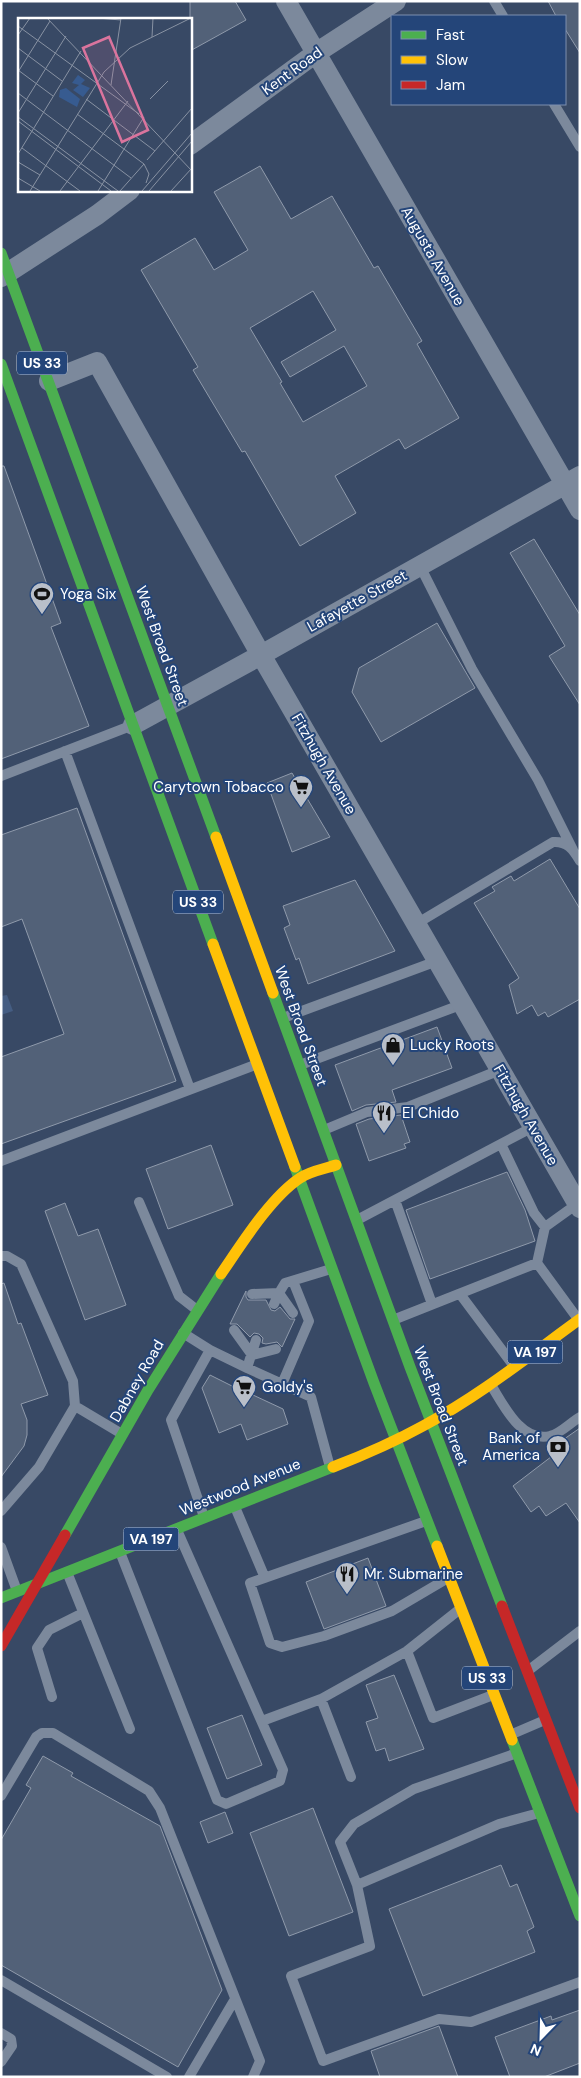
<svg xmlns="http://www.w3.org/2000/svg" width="581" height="2078" viewBox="0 0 581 2078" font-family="'DM Sans',sans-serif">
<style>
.water{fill:#455d82}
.building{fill:#526178;stroke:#8f9aab;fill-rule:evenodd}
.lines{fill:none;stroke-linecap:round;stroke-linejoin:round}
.lane{stroke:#7c899c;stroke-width:10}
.street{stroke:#7c899c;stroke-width:20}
.fast{stroke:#4caf50;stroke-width:11}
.slow{stroke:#ffc107;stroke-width:11}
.jam{stroke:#c62828;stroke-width:11}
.labels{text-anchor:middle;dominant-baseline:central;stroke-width:4;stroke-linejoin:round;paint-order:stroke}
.shield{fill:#244579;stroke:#bdc7d7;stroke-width:1}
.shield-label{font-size:14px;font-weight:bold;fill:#fff}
.street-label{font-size:15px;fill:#fff;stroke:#244579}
.poi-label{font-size:15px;fill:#fff;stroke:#244579;text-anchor:start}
.inset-road{fill:none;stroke:#8892a3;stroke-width:1}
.view{fill:#da749d;fill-opacity:0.15;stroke:#da749d;stroke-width:2.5}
.inset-edge{fill:none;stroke:#fff;stroke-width:2.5}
</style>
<rect width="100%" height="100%" fill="#384965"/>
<path class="water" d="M7,995L13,1011L1,1015V996Z"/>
<path class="building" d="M190,1H235L246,20L190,51Z
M548,1H580V53L565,29V16H556Z
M260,166L291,219L332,196L374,268L378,266L422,341L417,344L459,418L405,449L399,439L335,476L356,513L300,546L245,451L242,452L193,370L198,367L141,270L195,238L214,270L248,250L214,192ZM313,291L336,330L281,362L290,377L344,346L367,386L303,422L280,383L282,382L250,328Z
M1,466H4L61,623L51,627L89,726L1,759Z
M534,539L580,615V705L549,656L565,646L510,553Z
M437,623L475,688L381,742L352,692L359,668Z
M292,773L330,837L292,852L267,783Z
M77,808L176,1081L1,1144V1057L64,1034L22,919L1,927V835Z
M550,859L580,909V999L548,1017L545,1012L538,1016L532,1005L517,1014L509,985L519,978L474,903L495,891L492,887L511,876L514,881Z
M355,880L395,951L308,984L299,958L296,960L284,928L290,925L283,906Z
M437,1027L452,1068L392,1090L396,1102L366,1105L352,1111L335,1065Z
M401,1115L410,1142L404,1144L406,1148L369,1161L356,1124L369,1119Z
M211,1145L233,1205L168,1229L146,1169Z
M507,1172L525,1210L535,1241L430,1279L406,1210Z
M65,1203L78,1236L98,1229L126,1305L85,1320L45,1211Z
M4,1283L18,1324L21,1323L48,1395L21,1404L27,1420V1435L24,1446L1,1477V1284Z
M246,1291V1297L248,1300H266L271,1310L275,1311L280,1307L290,1319H295L282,1347L277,1342L266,1344L262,1343L263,1338L259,1334L254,1333L250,1337L237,1324H230Z
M210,1375L236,1388L238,1385L254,1393L253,1395L283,1409L288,1424L247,1440L241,1424L219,1433L202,1388Z
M580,1428V1523L566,1503L546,1516L539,1506L531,1512L513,1486L560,1450L557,1444Z
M368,1558L386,1606L324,1629L306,1582Z
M394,1675L424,1749L389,1761L385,1748L376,1751L366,1722L378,1718L366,1685Z
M242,1715L262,1765L227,1779L207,1728Z
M43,1756L73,1773L71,1776L160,1826L222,1990L178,2067L1,1965V1840L31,1788L26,1785Z
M313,1808L353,1912L289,1936L250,1833Z
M225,1812L233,1833L208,1843L200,1822Z
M501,1865L510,1887L517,1884L534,1927L527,1931L535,1952L423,1996L389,1909Z
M580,2010V2063L544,2077H510L495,2037L551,2016L552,2020Z
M439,2026L458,2077H380L371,2051Z"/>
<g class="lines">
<path class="lane" d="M494,1L503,16
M554,104L580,147
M420,566L472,669L538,780L573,850
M65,751L190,1089
M1,776L133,725
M416,924L553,842C567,841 573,849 580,861
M283,1018L437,961
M300,1065L463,1004
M324,1130L367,1112L408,1107L500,1070
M501,1144L534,1213L545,1227
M1,1161L255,1065
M395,1200L432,1304
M139,1202L179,1296L197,1310
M357,1220L533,1127
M1,1256H7L21,1264L73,1381L75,1406L39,1467L1,1511
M537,1263L578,1319
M252,1294L279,1293L274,1304
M460,1294L513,1365
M293,1313L279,1293L285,1283L331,1269
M393,1320L537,1263L545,1227L577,1204
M234,1330L252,1355L276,1349
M183,1333L210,1350L247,1368L256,1340
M247,1368L311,1397L330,1467
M282,1384L309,1321L293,1281
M491,1385C503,1404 521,1443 550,1436C560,1434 571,1422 580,1417
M75,1406L122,1434
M235,1507L265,1578
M204,1517L171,1420L210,1350
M426,1521L250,1583L270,1643L282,1647L324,1636L392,1611L448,1578
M1,1547L17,1591
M120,1552L217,1800L226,1804L280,1781L283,1770L177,1530
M67,1572L130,1729
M407,1651L433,1718L493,1695
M529,1670L580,1631
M52,1697L37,1648L49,1630L83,1613
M262,1721L321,1699
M510,1735L545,1720
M517,1753L414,1789L354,1824L340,1842L357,1885L499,1824L539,1813
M351,1777L321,1699L407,1651L460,1609
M1,1796L36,1737L42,1733H53L149,1791L160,1808L260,2061L253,2077
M357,1885L370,1946L291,1976L323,2061L439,2019L471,2022L580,1982
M1,1980L167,2077
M1,2033L11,2039L12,2046L1,2062
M189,2077L235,1999"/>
<path class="street" d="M286,1L580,510
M190,145L316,53L396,1
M1,277L97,215L130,190
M49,381L97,362L261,655L580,1208
M133,725L261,655L580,476"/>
<path class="fast" d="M1,253L216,837
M1,364L213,944
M273,993L410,1367L502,1606
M295,1167L374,1383L437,1546
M65,1535L148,1390L221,1274
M1,1598L333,1467
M512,1740L580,1916"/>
<path class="slow" d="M216,837L273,993
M213,944L295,1167
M221,1274C241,1245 270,1198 300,1178C310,1171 324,1169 336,1165
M333,1467C364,1455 394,1442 423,1426C479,1396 529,1356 580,1319
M437,1546L512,1740"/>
<path class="jam" d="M502,1606L580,1808
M1,1646L65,1535"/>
</g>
<defs>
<g id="stadium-pin" transform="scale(1.25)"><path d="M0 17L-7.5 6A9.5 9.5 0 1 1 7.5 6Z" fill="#b9bfc9" stroke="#244579"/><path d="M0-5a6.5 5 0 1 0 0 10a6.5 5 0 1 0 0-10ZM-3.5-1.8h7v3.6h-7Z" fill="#111"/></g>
<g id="supermarket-pin" transform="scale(1.25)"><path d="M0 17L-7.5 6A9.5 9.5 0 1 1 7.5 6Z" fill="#b9bfc9" stroke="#244579"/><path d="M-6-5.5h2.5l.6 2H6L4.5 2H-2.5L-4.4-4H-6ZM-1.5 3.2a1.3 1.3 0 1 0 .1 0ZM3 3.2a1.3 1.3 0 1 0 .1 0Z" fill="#111"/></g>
<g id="shop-pin" transform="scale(1.25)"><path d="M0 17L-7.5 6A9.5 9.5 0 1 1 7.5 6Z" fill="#b9bfc9" stroke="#244579"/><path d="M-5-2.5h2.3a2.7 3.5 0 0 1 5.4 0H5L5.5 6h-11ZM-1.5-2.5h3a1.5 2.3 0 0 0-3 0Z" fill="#111"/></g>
<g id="restaurant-pin" transform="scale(1.25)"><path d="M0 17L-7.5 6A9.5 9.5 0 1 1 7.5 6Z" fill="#b9bfc9" stroke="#244579"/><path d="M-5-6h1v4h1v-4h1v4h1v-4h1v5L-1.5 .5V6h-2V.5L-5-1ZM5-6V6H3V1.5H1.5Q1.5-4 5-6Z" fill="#111"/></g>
<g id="bank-pin" transform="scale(1.25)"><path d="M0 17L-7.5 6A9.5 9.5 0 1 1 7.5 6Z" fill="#b9bfc9" stroke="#244579"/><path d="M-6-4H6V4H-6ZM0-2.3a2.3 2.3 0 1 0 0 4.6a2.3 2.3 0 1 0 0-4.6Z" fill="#111"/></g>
</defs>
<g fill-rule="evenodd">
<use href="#stadium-pin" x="42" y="594"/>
<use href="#supermarket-pin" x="301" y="787"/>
<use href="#shop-pin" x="393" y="1045"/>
<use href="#restaurant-pin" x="384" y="1113"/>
<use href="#supermarket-pin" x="244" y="1387"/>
<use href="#bank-pin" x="558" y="1447"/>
<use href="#restaurant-pin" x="347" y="1574"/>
</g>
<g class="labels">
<g class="shield">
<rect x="17" y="351.5" width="50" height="23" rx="4"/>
<rect x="173" y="890.5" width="50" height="23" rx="4"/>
<rect x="507.5" y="1340.5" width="55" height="23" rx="4"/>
<rect x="123.5" y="1527.5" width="55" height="23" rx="4"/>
<rect x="462" y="1666.5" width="50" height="23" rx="4"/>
</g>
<g class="shield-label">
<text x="42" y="363">US 33</text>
<text x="198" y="902">US 33</text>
<text x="535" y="1352">VA 197</text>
<text x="151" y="1539">VA 197</text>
<text x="487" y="1678">US 33</text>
</g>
<g class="street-label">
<text transform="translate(292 71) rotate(-36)">Kent Road</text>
<text transform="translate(433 256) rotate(60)">Augusta Avenue</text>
<text transform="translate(357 601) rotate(-29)">Lafayette Street</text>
<text transform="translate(162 646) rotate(70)">West Broad Street</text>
<text transform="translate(324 764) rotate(60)">Fitzhugh Avenue</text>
<text transform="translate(301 1026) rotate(70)">West Broad Street</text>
<text transform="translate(526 1115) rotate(60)">Fitzhugh Avenue</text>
<text transform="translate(137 1381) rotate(-60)">Dabney Road</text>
<text transform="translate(441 1406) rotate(69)">West Broad Street</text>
<text transform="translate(240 1487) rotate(-22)">Westwood Avenue</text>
</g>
<g class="poi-label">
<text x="60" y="594">Yoga Six</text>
<text x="284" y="787" text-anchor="end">Carytown Tobacco</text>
<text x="410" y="1045">Lucky Roots</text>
<text x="402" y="1113">El Chido</text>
<text x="262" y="1387">Goldy's</text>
<text x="540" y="1438" text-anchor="end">Bank of<tspan x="540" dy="17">America</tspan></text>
<text x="364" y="1574">Mr. Submarine</text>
</g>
</g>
<g transform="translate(18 18)">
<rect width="174" height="174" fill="#384965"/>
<path d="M60,57L67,62L63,66L72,70L65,79L55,72L61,67L54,65ZM48,70L62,81L59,89L41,79L42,72Z" fill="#375b90"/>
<path class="inset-road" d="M29,0L174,153M79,0L103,2M0,8L121,96M0,17L12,0M134,19L135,0M0,30L44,63M0,52L35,78M0,54L32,3M93,67L103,0M0,75L113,160M68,81L137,133M132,81L150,63M0,95L48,18M59,96L126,146M0,99L100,173M0,103L93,173M4,130L62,173M0,136L63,33M129,142L174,90M0,144L22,157M126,146L131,156L128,165M0,160L22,173M12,173L86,54L112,30L173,0M42,173L110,83M80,173L126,99M102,173L126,146M124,173L174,115M131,173L174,123M153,173L174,150"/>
<path class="view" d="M91,19L130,112L104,124L65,30Z"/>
<rect width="174" height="174" class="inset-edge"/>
</g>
<rect width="581" height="2078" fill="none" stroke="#ffffff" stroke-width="5"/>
<rect x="391" y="15" width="175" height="90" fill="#244579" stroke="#7c8faf"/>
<rect x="401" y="31" width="25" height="8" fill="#4caf50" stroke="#7c8faf"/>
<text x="436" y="40" font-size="15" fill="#ffffff">Fast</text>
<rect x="401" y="56" width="25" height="8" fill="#ffc107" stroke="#7c8faf"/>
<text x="436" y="65" font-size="15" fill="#ffffff">Slow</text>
<rect x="401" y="81" width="25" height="8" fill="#c62828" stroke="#7c8faf"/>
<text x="436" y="90" font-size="15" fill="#ffffff">Jam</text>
<g transform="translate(541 2038) rotate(203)" stroke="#244579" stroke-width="4" paint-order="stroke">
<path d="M0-4L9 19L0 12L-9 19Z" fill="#ffffff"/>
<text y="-8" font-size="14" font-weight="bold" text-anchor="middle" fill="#ffffff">N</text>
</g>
</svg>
